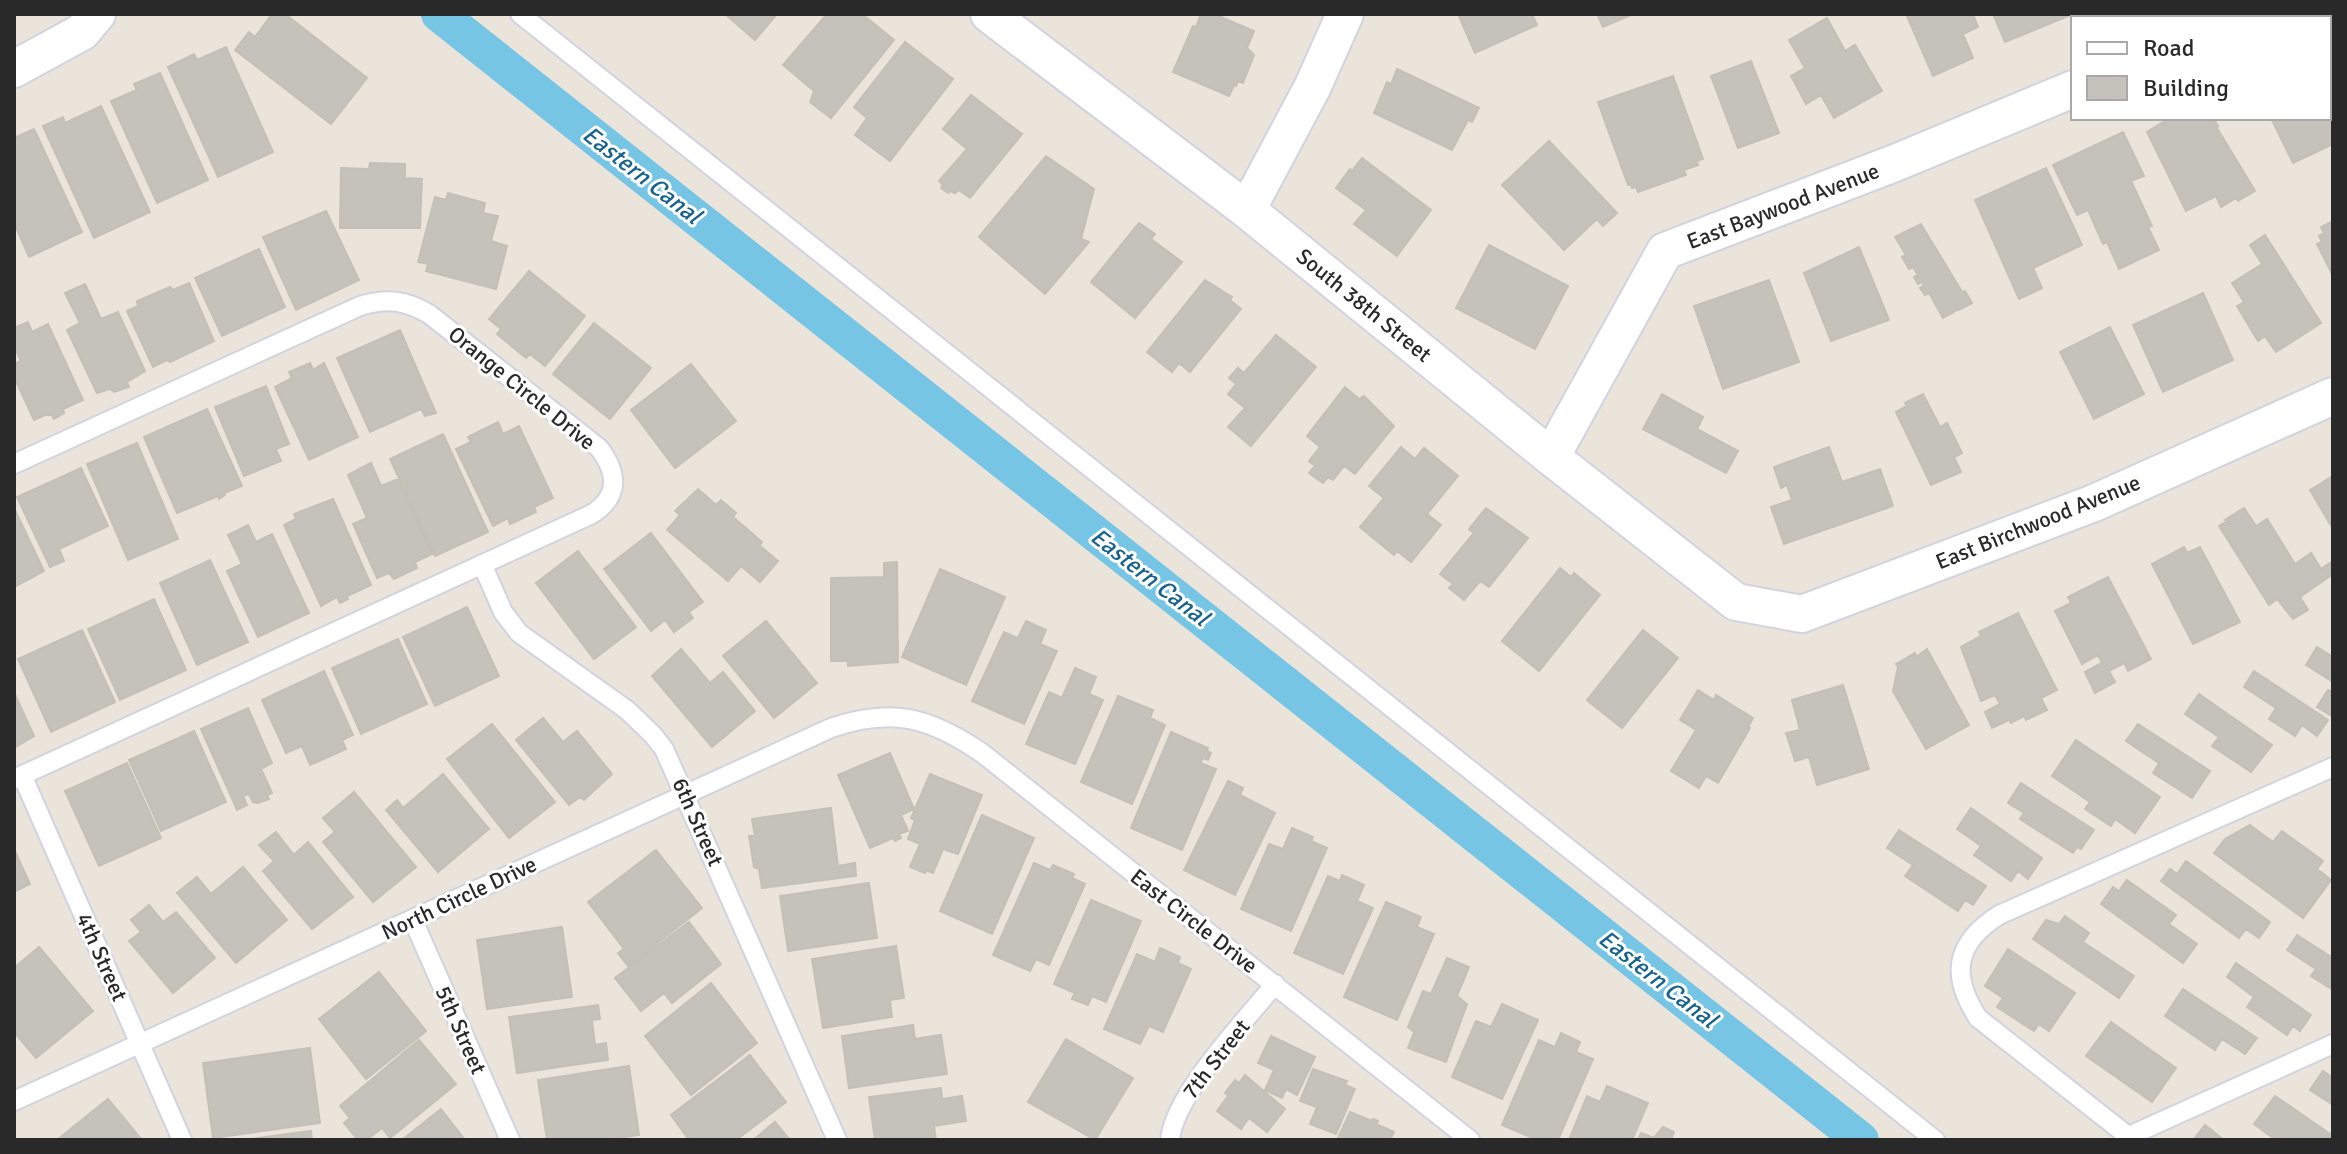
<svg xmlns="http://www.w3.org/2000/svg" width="2347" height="1154" viewBox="0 0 2347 1154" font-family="Signika,sans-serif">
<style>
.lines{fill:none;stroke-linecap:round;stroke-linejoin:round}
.canal{stroke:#76c5e4;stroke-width:36}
.building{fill:#c5c1bb;stroke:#c5c0b5;stroke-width:2}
.lane-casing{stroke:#d1d3e0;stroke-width:22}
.street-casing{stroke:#d1d3e0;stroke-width:40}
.lane{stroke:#fff;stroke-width:18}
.street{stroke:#fff;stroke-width:36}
.labels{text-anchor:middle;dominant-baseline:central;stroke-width:6;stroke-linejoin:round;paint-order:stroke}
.street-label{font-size:22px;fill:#292929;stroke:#fff}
.water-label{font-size:24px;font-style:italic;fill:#17628e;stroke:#fff}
</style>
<rect width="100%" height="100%" fill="#eae4db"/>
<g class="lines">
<path class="canal" d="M439,14L1861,1140"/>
</g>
<path class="building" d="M272,14H285L367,78L331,124L235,50L249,32L255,37Z
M725,14H777L755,40Z
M827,14H862L894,40L831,118L810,102L814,91L783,65Z
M1201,14H1214L1254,31L1247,48L1254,55L1243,83L1238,81L1236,86L1234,85L1229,96L1173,72L1193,26L1196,27Z
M1458,14H1532L1537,25L1475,53Z
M1597,14H1633L1603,27Z
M1906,14H1973L1978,27L1963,34L1973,58L1933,76Z
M1993,14H2073L2005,42Z
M1827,18L1845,51L1855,45L1882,91L1834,118L1821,95L1806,104L1791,76L1805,68L1789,40Z
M905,42L953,79L890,161L855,135L867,118L854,107Z
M226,47L273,152L218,177L168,67L194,54L197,60Z
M1751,61L1779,133L1738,148L1711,76Z
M1397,69L1479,108L1472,122L1468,120L1452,150L1374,113L1387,82L1391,84Z
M160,73L208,180L157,203L111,101L137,90L134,84Z
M1673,76L1703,159L1697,161L1698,165L1684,170L1686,175L1638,192L1636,187L1632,188L1631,184L1628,185L1598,102Z
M2329,92L2333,100V144L2293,163L2271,118H2329Z
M971,95L1022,134L970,198L959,190L955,193L950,191L948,193L941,188L943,185L939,181L967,149L943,129Z
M101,106L150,212L94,238L43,126L63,117L65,123Z
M2170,118H2213L2218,126L2217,128L2255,191L2238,201L2236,198L2221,207L2216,196L2186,211L2147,132Z
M34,129L82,232L29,257L14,223V138Z
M2123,132L2144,176L2131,181L2152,226L2148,227L2159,250L2119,269L2107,242L2103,244L2088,210L2077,215L2053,165Z
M1549,141L1617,213L1603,226L1597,219L1564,250L1502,185Z
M1046,156L1094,189L1081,239L1089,242L1045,294L979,237Z
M1362,158L1431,210L1397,256L1354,224L1366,210L1336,188L1350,169L1352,171Z
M370,163L405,164V178L422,179L420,228H340L341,168L369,169Z
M2046,168L2082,245L2033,268L2042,288L2019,299L1975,200Z
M448,193L485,203L483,213L498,216L491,241L507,246L496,289L426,271L428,264L418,262L435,197L446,200Z
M326,211L359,280L296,310L263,237Z
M2333,221V276L2317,244L2322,242L2319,236L2324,233L2321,227Z
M1139,223L1155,234L1151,239L1182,262L1135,318L1091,282Z
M1921,224L1962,292L1965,291L1972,303L1959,310L1953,300L1957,310L1943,318L1929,293L1925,295L1920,288L1924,285L1922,282L1918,284L1914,277L1918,275L1913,267L1909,269L1902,257L1906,255L1895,237Z
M2265,235L2321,323L2276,352L2265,336L2258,341L2237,306L2244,302L2232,283L2262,264L2250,245Z
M1489,245L1568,286L1535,349L1456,308Z
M1859,247L1889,320L1831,341L1804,273Z
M259,249L285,307L222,336L195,278Z
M529,271L585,316L545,366L530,354L526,358L497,334L501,329L489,319Z
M1205,280L1232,297L1230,300L1241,309L1190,372L1179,363L1172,372L1147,352Z
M1769,280L1799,362L1723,389L1694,306Z
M189,283L214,341L170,362L167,360L153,367L127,311L138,306L137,301L170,287L173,290Z
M85,284L101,319L118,312L145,371L127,382L129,387L114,392L110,389L97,393L67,330L80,323L65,293Z
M2203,293L2233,360L2163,392L2133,325Z
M28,322L32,332L48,324L83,400L63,409L64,413L54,419L52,415H45L34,420L14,377V364L21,361L16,350L14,351V328Z
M594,323L651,368L610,419L553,374Z
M2110,327L2144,394L2094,419L2060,352Z
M400,330L436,413L425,416L421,409L370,432L337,358Z
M1276,335L1316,367L1251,446L1228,427L1245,408L1228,394L1236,384L1229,378L1238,368L1244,373Z
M310,363L313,370L324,363L358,437L309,460L275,387L292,378L289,372Z
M691,364L736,421L675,468L631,410Z
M266,386L289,444L276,449L281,461L244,476L215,407Z
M1345,387L1359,399L1364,396L1394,426L1355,474L1344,466L1333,480L1328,477L1323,483L1309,473L1315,466L1309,461L1320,447L1307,436Z
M1662,394L1703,417L1697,429L1738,451L1726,473L1643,429Z
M1923,394L1940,427L1947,423L1962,453L1954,457L1961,472L1931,485L1896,412L1907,406L1905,403Z
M207,409L242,486L224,493L225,495L219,499L218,496L177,513L144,437Z
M498,422L503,434L519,426L553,498L534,507L536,512L510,524L508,518L493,526L456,449L471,442L468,437Z
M443,434L488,532L435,556L390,459Z
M137,443L178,539L128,560L87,464Z
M1401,447L1415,459L1424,448L1458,476L1427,514L1441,525L1411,562L1397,551L1394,555L1360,527L1384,498L1369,486Z
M1829,447L1842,482L1880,469L1893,506L1784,544L1771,507L1792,500L1787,485L1781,488L1774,467Z
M371,463L381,486L398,479L432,554L415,562L417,568L394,579L389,573L377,578L353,524L367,518L348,475Z
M81,468L108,526L59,549L64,561L50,567L17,497Z
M2333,476V529L2310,490Z
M698,489L716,505L721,500L736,513L733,517L762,542L759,545L778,561L760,582L741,566L728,581L667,530L680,515L675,511Z
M333,499L371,585L347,596L348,599L340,603L337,597L321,606L284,525L296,519L294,514Z
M14,508L44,571L14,587Z
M1486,508L1528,538L1489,587L1480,581L1464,600L1449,588L1453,584L1440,574L1474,533L1469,529Z
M2244,508L2256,526L2267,519L2295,564L2311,553L2321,569L2333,561V574L2300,597L2308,610L2293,619L2277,599L2269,605L2219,526L2227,521L2225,520Z
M248,525L256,542L272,534L309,613L258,637L227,571L242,564L228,535Z
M651,533L703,602L689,612L693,618L674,632L665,620L651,631L604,569Z
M2184,547L2187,553L2200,547L2240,622L2193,644L2152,564Z
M578,551L636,627L594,659L536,583Z
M210,560L248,642L197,665L160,583Z
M897,562L898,662L848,666V661H831V578L884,577V563Z
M1560,568L1571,577L1574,573L1600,595L1539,671L1502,641Z
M940,569L1005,597L966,685L902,657Z
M2108,577L2151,659L2128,671L2124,663L2109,671L2115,682L2095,693L2085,672L2102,663L2098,655L2082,664L2055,611L2071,603L2068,597Z
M154,599L186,670L120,700L88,629Z
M467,607L499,676L435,706L403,637Z
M2018,613L2057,690L2041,698L2047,710L2026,720L2024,716L2011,723L2009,720L1992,728L1985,712L2000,704L1995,695L1981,701L1961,647L1981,636L1979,632Z
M766,621L817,683L774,718L723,656Z
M1026,621L1046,630L1040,644L1057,651L1024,724L972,701L1004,632L1018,638Z
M82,630L115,702L51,732L18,659Z
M1643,630L1678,658L1622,728L1587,700Z
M398,639L427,704L361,734L332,668Z
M2317,647L2333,657V682L2306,665Z
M681,649L710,683L723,672L755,711L712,747L652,676Z
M1927,649L1969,725L1926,749L1893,691L1898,667L1896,664L1915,653L1916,657Z
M1075,668L1096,677L1089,694L1103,700L1075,764L1026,744L1049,692L1062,698Z
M324,671L353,735L342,740L346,749L310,765L302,746L286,753L262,700Z
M2254,671L2328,720L2317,736L2302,725L2295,736L2269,719L2276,708L2244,687Z
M1843,685L1869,769L1817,785L1809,757L1795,761L1786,733L1800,730L1792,700Z
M1698,690L1714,700L1716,695L1753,718L1748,727L1750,728L1718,783L1706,776L1699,788L1671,771L1696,730L1680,720Z
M2328,690L2333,692V717L2317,707Z
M14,692L34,736L14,748Z
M2199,694L2272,745L2251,772L2212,746L2219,737L2185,714Z
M1118,696L1153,710L1150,718L1165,725L1132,804L1081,782Z
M248,708L272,763L261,769L272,793L267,795L269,799L258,803L253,802L249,794L243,796L247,805L237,810L201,729Z
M543,718L563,742L577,731L612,774L584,800L580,797L569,805L516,740Z
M492,724L555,802L509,838L447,759Z
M2138,724L2210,771L2192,798L2153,773L2159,763L2126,741Z
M194,731L226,802L161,831L129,760Z
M1171,732L1208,748L1207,751L1211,753L1208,760L1203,758L1200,763L1216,769L1182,850L1131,828Z
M2076,740L2160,797L2135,833L2115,819L2111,826L2085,809L2090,802L2052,776Z
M890,753L914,809L901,815L908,831L899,834L901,838L895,841L893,838L870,848L838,775Z
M127,763L161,838L99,866L65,791Z
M443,774L489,829L438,872L386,810L397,800L403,808Z
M930,774L982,795L958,854L943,849L933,873L926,870L925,873L910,867L920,844L908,839L915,820L911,818Z
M1228,781L1243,788L1240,795L1275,813L1235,895L1184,870Z
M2021,783L2094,830L2081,849L2077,847L2073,853L2020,819L2024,813L2008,803Z
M354,792L416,867L373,902L323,842L335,832L323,818Z
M831,808L838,866L855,863L856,876L762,888L759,869L754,867L749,836H755L752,819Z
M1971,808L2042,858L2028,879L2018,871L2011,881L1974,855L1981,846L1957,829Z
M982,815L1034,838L992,934L940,911Z
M2250,825L2273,842L2282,831L2323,861L2317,869L2331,880L2303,918L2214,853L2225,839Z
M1292,828L1313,837L1311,841L1327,848L1291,931L1241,909L1269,844L1283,849Z
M1899,830L1986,886L1973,905L1965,900L1958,911L1905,876L1913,865L1887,848Z
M276,832L294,855L308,842L353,897L312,929L263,871L274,861L259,845Z
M14,849L30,884L14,892Z
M656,850L702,908L628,966L618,953L624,949L588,902Z
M2186,861L2270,922L2259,938L2246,929L2239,938L2161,881L2170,869L2177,874Z
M1034,863L1050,870L1053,865L1074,874L1072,878L1085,884L1049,965L1036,959L1030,971L993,955Z
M243,867L287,920L236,963L177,893L197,877L211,894Z
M1342,875L1364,885L1357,901L1373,908L1343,974L1294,953L1328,876L1340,881Z
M2127,880L2176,915L2169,924L2197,944L2183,963L2101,904L2113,887L2119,891Z
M869,883L877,938L788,951L780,896Z
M1091,900L1141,921L1106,1002L1092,996L1088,1005L1072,999L1075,993L1054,984Z
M1386,902L1421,917L1417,927L1434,934L1397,1020L1344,997Z
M149,905L163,922L176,912L215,958L173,993L129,941L141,932L131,920Z
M2065,916L2089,933L2083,942L2134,976L2119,998L2033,939L2046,920L2059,924Z
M689,922L721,964L672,1003L664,993L641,1011L615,978Z
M562,927L572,997L487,1009L477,940Z
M2297,935L2333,958V990L2311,976L2316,969L2287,950Z
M896,946L904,998L890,1000L892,1017L823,1028L812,959Z
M39,947L93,1011L36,1058L14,1032V968Z
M1160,948L1180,957L1178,963L1191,969L1163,1032L1149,1026L1140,1044L1104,1029L1137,954L1155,962Z
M2008,949L2075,993L2049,1031L2039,1024L2034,1031L1997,1007L2003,998L1985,986Z
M1447,958L1469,967L1457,996L1467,1004L1446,1062L1408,1048L1414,1032L1408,1027L1423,991L1431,994Z
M2236,963L2311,1015L2300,1031L2293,1026L2287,1035L2247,1007L2254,997L2227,977Z
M379,972L426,1031L366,1079L319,1019Z
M711,983L757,1043L691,1095L645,1036Z
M2183,989L2257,1038L2245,1054L2222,1039L2215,1050L2165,1016Z
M1502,1004L1538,1020L1502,1099L1452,1077L1476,1021L1491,1027Z
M598,1005L600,1019L592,1020L595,1045L606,1043L608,1060L517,1073L509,1017Z
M2111,1022L2176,1068L2152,1102L2086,1056Z
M913,1025L915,1039L941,1035L947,1074L849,1088L842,1036Z
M1561,1033L1580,1042L1576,1052L1593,1059L1558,1140H1537L1502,1125L1539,1040L1555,1047Z
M1271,1036L1315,1057L1297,1095L1286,1089L1282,1098L1265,1090L1274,1070L1258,1063Z
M1066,1039L1133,1078L1095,1140L1028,1102Z
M419,1040L456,1084L390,1138L382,1128L367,1140H358L344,1123L350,1118L340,1106Z
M310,1048L320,1123L213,1138L203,1063Z
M750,1055L786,1102L736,1140H689L671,1115Z
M629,1066L639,1135L605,1140H547L538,1080Z
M1313,1069L1347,1081L1345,1085L1355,1089L1336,1134L1310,1124L1317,1107L1300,1101Z
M2323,1071L2333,1078V1105L2310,1090Z
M1245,1075L1285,1109L1267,1132L1249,1118L1241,1129L1217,1111L1228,1096L1225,1093L1235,1080L1239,1083Z
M1607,1086L1648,1103L1632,1140H1569L1587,1096L1600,1102Z
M941,1088L942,1099L962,1096L966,1121L934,1126L936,1140H875L869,1097Z
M2275,1096L2333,1136V1140H2276L2254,1124Z
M108,1099L142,1140H57Z
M441,1109L465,1140H402Z
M1350,1112L1372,1121L1373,1119L1378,1121L1376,1124L1394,1132L1390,1140H1337Z
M775,1122L790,1140H753Z
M2205,1125L2224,1140H2193Z
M1663,1127L1674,1132L1671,1140H1638L1641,1133L1654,1138Z
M311,1131L312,1140H243Z"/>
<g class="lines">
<g class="lane-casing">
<path id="lane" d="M520,14L1935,1140
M14,464L360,306C387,298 405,300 429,314L599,448C618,473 620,496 592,514L14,779
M482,564L503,612L519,633L627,710L653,735L664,749L837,1140
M22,775L182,1140
M413,920L510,1140
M14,1101L831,728C892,707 929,717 982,753L1470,1140
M2129,1136L2333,1044
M1170,1140C1174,1095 1245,1021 1275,984
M2133,1140L1978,1018C1950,975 1955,943 1999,915L2333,767"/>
</g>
<g class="street-casing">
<path id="street" d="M989,14L1247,210L1551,457L1736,602L1802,614L2094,503L2333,396
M2221,18L2229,14
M14,69L82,32L97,14
M1247,210L1313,86L1345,14
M1551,457L1665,251L1895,163L2073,89"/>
</g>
<use href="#lane" class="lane"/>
<use href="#street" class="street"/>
</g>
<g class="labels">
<g class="street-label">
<text transform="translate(1783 206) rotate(-21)">East Baywood Avenue</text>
<text transform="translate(1364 305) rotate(39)">South 38th Street</text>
<text transform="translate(522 388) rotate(39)">Orange Circle Drive</text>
<text transform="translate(2038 522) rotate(-22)">East Birchwood Avenue</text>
<text transform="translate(698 822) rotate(66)">6th Street</text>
<text transform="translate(459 898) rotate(-25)">North Circle Drive</text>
<text transform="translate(1194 921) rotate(38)">East Circle Drive</text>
<text transform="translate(102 957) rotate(66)">4th Street</text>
<text transform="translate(461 1030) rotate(66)">5th Street</text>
<text transform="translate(1216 1059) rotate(-52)">7th Street</text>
</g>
<g class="water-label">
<text transform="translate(642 175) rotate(38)">Eastern Canal</text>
<text transform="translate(1150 577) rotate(38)">Eastern Canal</text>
<text transform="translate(1658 979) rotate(38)">Eastern Canal</text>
</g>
</g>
<rect width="2347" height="1154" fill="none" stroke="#292929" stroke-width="32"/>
<rect x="2071" y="16" width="260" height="104" fill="#ffffff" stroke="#a9a9a9" stroke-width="2"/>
<rect x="2087" y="42" width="40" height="12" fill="#ffffff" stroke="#a9a9a9" stroke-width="2"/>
<text x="2143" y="56" font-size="24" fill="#292929">Road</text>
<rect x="2087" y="76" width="40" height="24" fill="#c5c1bb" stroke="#a9a9a9" stroke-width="2"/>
<text x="2143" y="96" font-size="24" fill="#292929">Building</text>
</svg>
